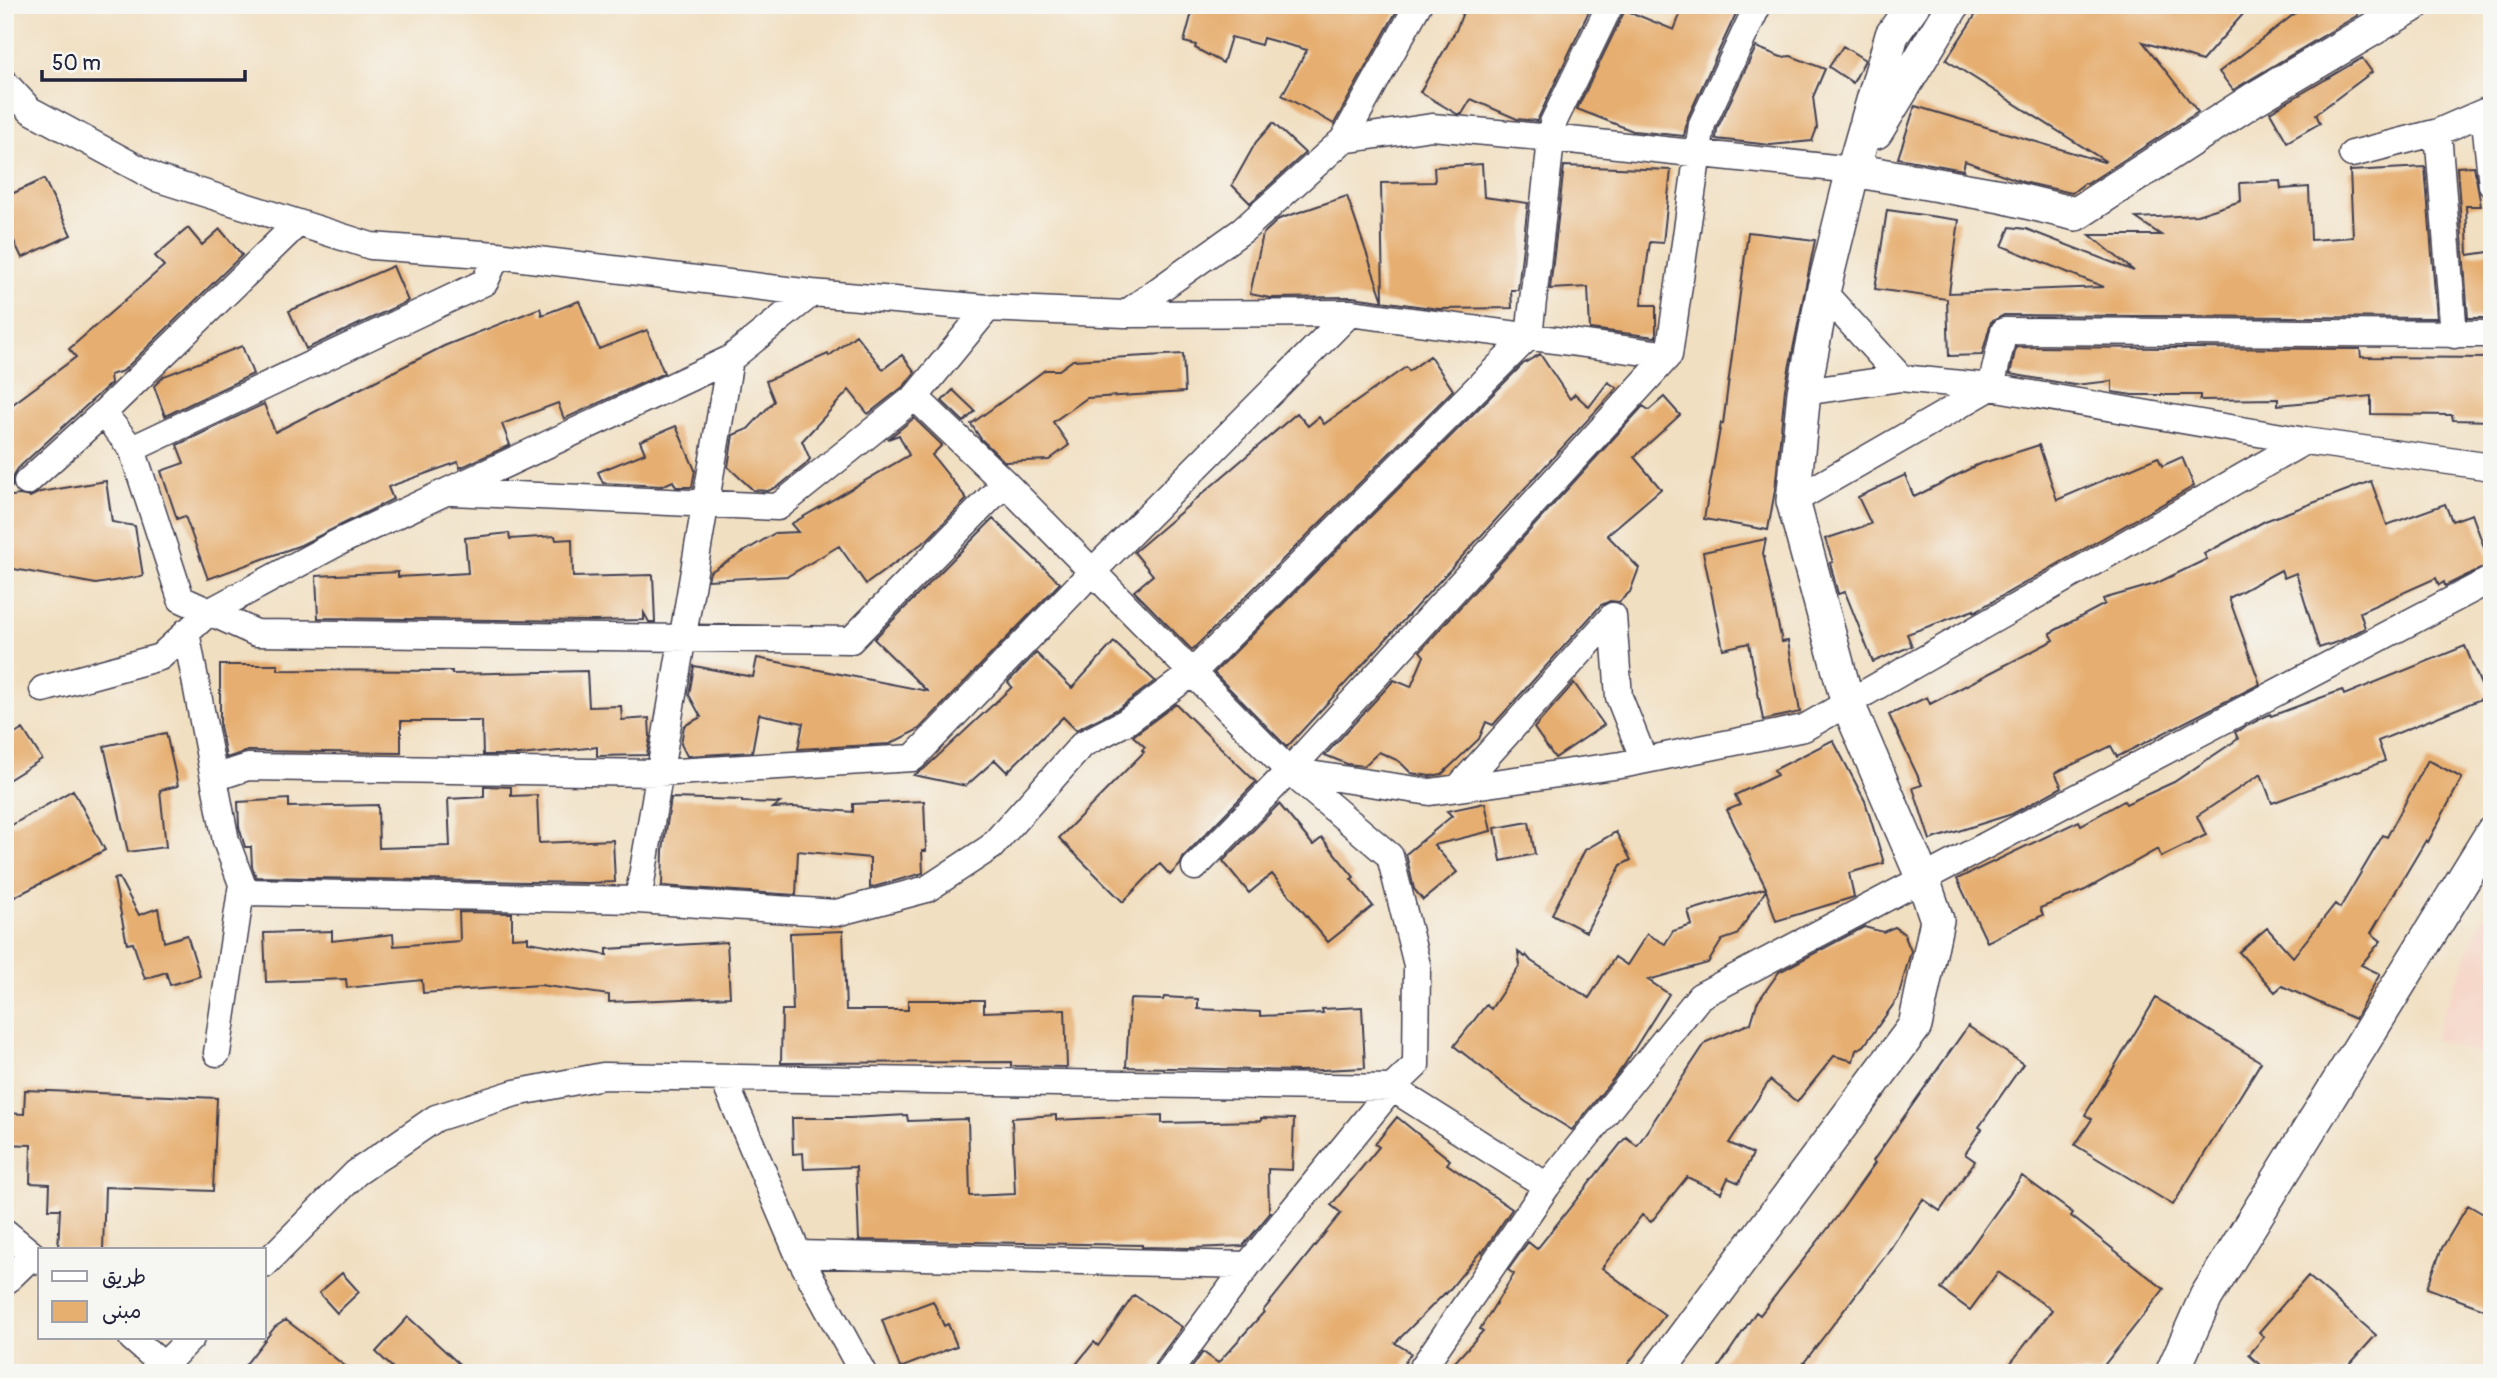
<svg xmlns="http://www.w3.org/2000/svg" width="2497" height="1378" viewBox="0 0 2497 1378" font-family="Pangolin,'Playpen Sans Arabic',sans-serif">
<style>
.built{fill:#f6d2c3}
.building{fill:#e6ae6f}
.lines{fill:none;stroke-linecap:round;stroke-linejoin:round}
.minor-casing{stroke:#413e4f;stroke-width:29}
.tertiary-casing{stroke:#413e4f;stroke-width:36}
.minor{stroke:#fff;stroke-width:26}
.tertiary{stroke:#fff;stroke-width:33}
</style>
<rect width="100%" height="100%" fill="#f6f6f2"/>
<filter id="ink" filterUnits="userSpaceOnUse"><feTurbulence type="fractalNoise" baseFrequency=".0143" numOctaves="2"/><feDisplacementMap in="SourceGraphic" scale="14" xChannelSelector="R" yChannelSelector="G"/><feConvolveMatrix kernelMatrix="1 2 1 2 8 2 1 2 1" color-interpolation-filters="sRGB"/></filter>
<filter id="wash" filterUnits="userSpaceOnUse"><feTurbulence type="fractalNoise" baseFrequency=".00686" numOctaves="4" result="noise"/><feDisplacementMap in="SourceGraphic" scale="28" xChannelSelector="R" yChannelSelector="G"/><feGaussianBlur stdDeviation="1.57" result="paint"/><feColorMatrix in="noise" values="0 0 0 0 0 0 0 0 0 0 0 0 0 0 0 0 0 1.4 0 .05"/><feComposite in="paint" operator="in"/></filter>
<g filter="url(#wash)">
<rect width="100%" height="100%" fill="#f1dfc1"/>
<path class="built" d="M2492,895V1058L2433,1039Z"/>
<g id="blocks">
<path class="building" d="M1194,5H1400L1334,124L1282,95L1307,50L1263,38L1261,45L1231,37L1223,63L1195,48L1196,45L1184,42Z
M1466,5H1581L1590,9L1537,121L1517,119L1471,99L1462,114H1457L1420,92L1456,30Z
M1684,5H1740L1688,117L1684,136L1633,131L1577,109L1625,10L1674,30Z
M1982,5H2251L2202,61L2143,42L2198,112L2087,184L2085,183L2072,193L2023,182L1965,161L1963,170L1898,158L1915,106L2104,162L2105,161L1946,60Z
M2306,5H2351L2358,15L2233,90L2219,72Z
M1843,46L1865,60L1853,83L1829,67Z
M1756,47L1781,57L1791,56L1825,69L1813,97L1817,128L1812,141L1771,145L1716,139L1717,129Z
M2362,58L2372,72L2316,114L2320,123L2287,142L2270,112Z
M1273,123L1305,153L1250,203L1232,185L1256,142Z
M1482,164L1484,197L1528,203L1518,290H1511L1512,308L1439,309L1352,297L1270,298L1250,294L1263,234L1279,219L1347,196L1383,301L1381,183L1435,182L1434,167Z
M1564,166L1671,170L1663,243L1650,242L1641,305H1656V337L1590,329L1588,287L1550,289Z
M2474,166L2481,206H2466L2468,255L2489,252L2492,318H2468L2457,167Z
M2425,167L2437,318L2004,315L1991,322L1982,355L1949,356L1947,299L1875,289L1887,210L1959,220L1949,293L2104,287L2002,246L2010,227L2026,229L2134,271L2090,235H2161L2136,218L2197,215L2241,201L2240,183L2280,181L2281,189L2309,187L2311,240L2353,237L2350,171Z
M44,179L71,235L22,258L12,237L5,240V197Z
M188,228L202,245L220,229L242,255L123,371L110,375L111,383L16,470L12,478V487L5,492V410L76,357L69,349L164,266L155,256Z
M1748,232L1815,240L1785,389L1775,490L1768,530L1704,519L1721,423L1723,424Z
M393,266L408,301L306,349L289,311Z
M579,301L599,349L647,330L664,373L564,419L558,403L502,424L510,445L460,468L458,462L388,487L393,499L301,545L208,579L185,516L177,519L161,471L184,463L177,445L264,404L275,432L444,346L540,308L542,315Z
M856,335L883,369L902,355L915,372L904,386L868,414L849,390L802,441L810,459L805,465L779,486L768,491L753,490L728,467L733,435L748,429L774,401L766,381L828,354L829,356Z
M242,346L253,374L165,416L154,386L164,376Z
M2016,347L2360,349L2361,357L2492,358V421L2453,420L2452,415L2371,414V396L2278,405V399L2200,400V395H2133L2112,392V381L2074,385L2010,374Z
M1183,354L1185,392L1087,398L1053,422L1069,445L1049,460L1005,462L981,439L971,424L1045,370H1059L1073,360Z
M1540,354L1570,399L1575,394L1589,407L1608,382L1617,388L1287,747L1214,673L1523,364Z
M1430,356L1453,390L1192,650L1134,591L1153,575L1134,552L1297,413L1308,426L1319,417L1324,424L1406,367L1409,371Z
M953,390L975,411L964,422L942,401Z
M1664,397L1680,415L1634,457L1661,489L1607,535L1639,568L1630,592L1619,602L1610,601L1601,605L1493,725L1486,722L1479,739L1442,774L1430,776L1411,773L1399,761L1379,752L1364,766L1347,764L1325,755L1394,680L1411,687L1424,656L1420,651L1643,406L1649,410Z
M914,418L942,445L932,455L967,499L928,539L866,584L839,546L788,576L708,580L710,572L775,533L798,532L791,524L909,455L899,435L888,439Z
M676,426L695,470L692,487H676L673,481L662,486L603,483L598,472L645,453L640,441Z
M2039,445L2057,500L2158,457L2162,466L2182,457L2194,486L1974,612V610L1907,634L1912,646L1873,662L1845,592L1838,594L1830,563L1833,562L1825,539L1871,524L1858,497L1905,475L1914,497L1977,465Z
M106,481L112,522L135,526L143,576L96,584L8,568L5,553V497L19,495L30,497L40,492Z
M2371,481L2387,525L2445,504L2452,521L2472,514L2490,564L2445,586L2444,582L2439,585L2436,578L2360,612L2365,628L2340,641L2319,648L2296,573L2284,578L2281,570L2229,598L2260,684L2117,757L2111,746L2055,773L2062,787L2012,814L1930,840L1913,788L1922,785L1889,715L1927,697L1930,704L2054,640L2050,633L2105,604L2103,599L2155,584L2207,559L2204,554L2265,521Z
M993,519L1060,583L919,729L890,744L798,749L803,723L759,714L752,752L687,756L681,744L684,726L701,717L689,695L694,666L753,677L757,658L927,691L874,639Z
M509,533L510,539L555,536L556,540L572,539L573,577L653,575L655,622H649L644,613V620L594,621L318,618L316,576L398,572V577L468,573L465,538Z
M1766,539L1763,553L1782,642L1788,641L1800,712L1763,720L1749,643L1723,649L1703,552Z
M1114,642L1155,681L1118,709L1076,730L1063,717L1007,772L995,760L966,786L914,775L924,769L1012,687L1008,682L1036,653L1072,688Z
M2465,646L2486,697L2378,741L2385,761L2272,803L2261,774L2197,816L2206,835L2161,857L2158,849L2085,890L2040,908L2043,915L1987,942L1957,879L2079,821L2081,825L2124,801L2126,804L2174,782L2238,739L2235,732L2270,714L2271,716L2342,690L2344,695Z
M220,665H278V670L452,671V674L587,671L589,707L621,706L622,720L649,718L650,737L647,755L597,756V747L520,755H483L482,721H401V753L248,751L226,758L220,726Z
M1574,683L1604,725L1555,758L1534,728Z
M1176,704L1256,782L1184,856L1180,865L1170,875L1160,864L1123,902L1059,838L1144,752L1142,750L1145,747L1133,736Z
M23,729L42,759L5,782V740Z
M166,733L178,786L160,790L166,847L128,852L104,746Z
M1833,740L1865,801L1884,863L1849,873L1854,897L1776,921L1766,890L1737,935L1722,940L1708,963L1648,980L1669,994L1623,1067L1572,1130L1526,1102L1454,1046L1486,1005L1491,1009L1520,965L1518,952L1525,957L1526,955L1531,961L1589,998L1615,957L1627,965L1647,934L1665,944L1673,931L1692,925L1688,911L1766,888L1727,810L1740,805L1735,795L1777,775L1774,770Z
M2428,760L2462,778L2428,842L2426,840L2371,933L2381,941L2361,965L2380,974L2355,1019L2282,986L2275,992L2239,952L2267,928L2293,957L2335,904L2340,908L2383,835L2387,837Z
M484,786L511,787V796L537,795L539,843L613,840L615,882L588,883L256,877L252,866L251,847H245L239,827L238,802L289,799V807L378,805L379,848L450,846L448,799L484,797Z
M73,790L105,850L5,902V829Z
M671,798L742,800V802L780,803L773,808L794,807L853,812V804L924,801L926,851H922L923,873L870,888V858L798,851L796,895L662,886L663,850Z
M1485,803L1491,831L1434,845L1457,872L1423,900L1414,889L1406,854L1452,816L1447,811Z
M1279,804L1313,845L1322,838L1354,877L1351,879L1373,906L1328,942L1272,874L1249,893L1223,861Z
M1529,822L1535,854L1501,861L1495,828Z
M1616,832L1631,860L1621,865L1586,932L1552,914L1585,850Z
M119,878L139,915L158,908L164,942L187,935L200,976L170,985L166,972L145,979L133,943L127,944L114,879Z
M459,912L512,913V938L528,937V942L607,955V949L727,942L730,997L609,1002V995L540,985L423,993L422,980L347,988L346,979L266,982L264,933L332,931V941L393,934L394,946L460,941Z
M1864,927L1883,932L1895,927L1904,934L1911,951L1898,998L1864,1046L1856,1050L1853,1061L1834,1056L1797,1102L1770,1080L1729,1143L1753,1154L1739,1183L1728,1178L1721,1193L1687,1177L1651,1222L1642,1215L1602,1268L1665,1315L1621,1373H1445L1483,1331L1480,1329L1514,1274L1508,1270L1528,1242L1537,1249L1626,1137L1637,1146L1706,1042L1751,1023L1757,1003L1779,972Z
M843,931L846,1010H908V1000H984V1012L1065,1009L1067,1067L1011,1066V1062L781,1063L782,1010H793L790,933Z
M1164,997L1198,999V1009L1260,1012V1016L1323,1013L1322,1009L1362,1007L1365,1068L1300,1071L1126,1067L1130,999L1163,1000Z
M2156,998L2261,1062L2173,1205L2075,1145L2092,1119L2085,1115Z
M1968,1026L2023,1064L1979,1127L1982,1129L1965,1154L1975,1161L1940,1211L1923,1199L1886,1255L1796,1373H1715L1756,1312L1760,1315L1836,1218L1875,1163L1873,1161Z
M25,1090L217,1098L213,1191L105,1187L103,1250H58L60,1209H49L50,1184L30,1183L31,1145L5,1144V1113L24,1114Z
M907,1115L908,1121L968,1119L970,1196L1015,1194L1012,1118L1056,1115V1120L1162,1115V1123L1261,1121V1118L1294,1119L1292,1170L1268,1169L1269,1212H1271L1243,1246L1191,1248L1142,1247V1245L859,1240L856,1167L804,1169L803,1153L793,1154L792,1118H850Z
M1397,1117L1450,1160L1447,1164L1512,1209L1482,1253L1481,1251L1446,1294L1445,1293L1395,1343L1411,1353L1398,1373H1188L1203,1352L1218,1363L1264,1312L1263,1311L1341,1213L1331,1205L1379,1147L1375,1144Z
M2022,1176L2073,1213L2071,1216L2164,1289L2098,1373H2003L2052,1310L1998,1272L1970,1310L1941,1289Z
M2468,1205L2492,1219V1312L2427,1288L2442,1248Z
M342,1273L359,1292L337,1313L319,1293Z
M2308,1276L2376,1335L2342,1373H2269L2249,1355L2264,1337L2259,1332Z
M1134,1295L1182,1327L1155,1364L1152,1373H1069L1094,1342L1098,1346Z
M933,1301L944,1326L948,1324L957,1346L900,1368L882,1320Z
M408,1317L469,1373H398L376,1352Z
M286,1320L299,1330L354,1373H239L275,1327Z"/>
</g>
</g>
<g filter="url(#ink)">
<use href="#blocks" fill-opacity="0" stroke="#413e4f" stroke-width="2"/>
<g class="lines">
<g class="minor-casing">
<path id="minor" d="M5,83L30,110L156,178L371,246L497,255L812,293L988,308L1125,314L1243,230L1343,140L1432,127L1551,138L1853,170
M2438,132L2454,335
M1343,140L1418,5
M2352,154L2438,132L2484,112L2492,185
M1823,292L1901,378L1991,387L2305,441L2492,467
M1125,314L1350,313L1669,355
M1804,392L1901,378
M915,397L1005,483L1289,771L1390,856L1417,965L1416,1065L1392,1088L1248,1265L1168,1373
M103,413L132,449L181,599L256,633L851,640L1005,483
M132,449L485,282L497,255
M27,482L103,413L298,223
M452,492L778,507L915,397L988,308
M1793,501L1991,387L2004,331L2492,334
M186,632L226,841L242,884L217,1053
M43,689L160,657L209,612L339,542L730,359L812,293
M1289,771L1430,792L1621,765L1804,728L2305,441
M214,778L248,767L659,773L913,758L1092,572L1350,313
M1458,788L1613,616L1619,697L1644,760
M1195,867L1289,771L1669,355L1702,124L1758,5
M241,892L638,900L836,913L927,889L991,847L1083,744L1126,722L1192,673L1529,336L1553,123L1610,5
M638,900L730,359
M723,1078L798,1254L863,1373
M5,1232L40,1261
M798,1254L1248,1265
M264,1265L356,1173L436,1118L515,1093L603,1076L1392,1088L1547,1186
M5,1282L33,1255
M132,1338L172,1373
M164,1365L191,1338
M1419,1373L1547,1186L1700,996L2492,579"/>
</g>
<g class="tertiary-casing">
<path id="tertiary" d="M1876,132L1953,5
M1853,170L2001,196L2076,214L2254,99L2413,5
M1657,1373L1915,1026L1937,920L1923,879L1848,704L1793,501L1804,392L1823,292L1853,170L1892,35L1913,5
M2172,1373L2206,1297L2492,833"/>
</g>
<use href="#minor" class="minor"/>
<use href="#tertiary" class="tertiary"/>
</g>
</g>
<rect width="2497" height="1378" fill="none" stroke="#f6f6f2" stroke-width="28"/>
<rect x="38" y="1248" width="228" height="91" fill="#f6f6f2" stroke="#a1a1a9" stroke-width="2"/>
<rect x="52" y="1271" width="35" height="10" fill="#ffffff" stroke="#a1a1a9" stroke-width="2"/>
<text x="102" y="1284" font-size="21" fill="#22223b">طريق</text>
<rect x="52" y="1301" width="35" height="21" fill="#e6ae6f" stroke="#a1a1a9" stroke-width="2"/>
<text x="102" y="1318" font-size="21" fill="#22223b">مبنى</text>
<path d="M42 70v10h203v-10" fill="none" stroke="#22223b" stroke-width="3.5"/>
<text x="52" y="70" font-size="21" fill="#22223b" stroke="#f6f6f2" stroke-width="5" paint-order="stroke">50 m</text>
</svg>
